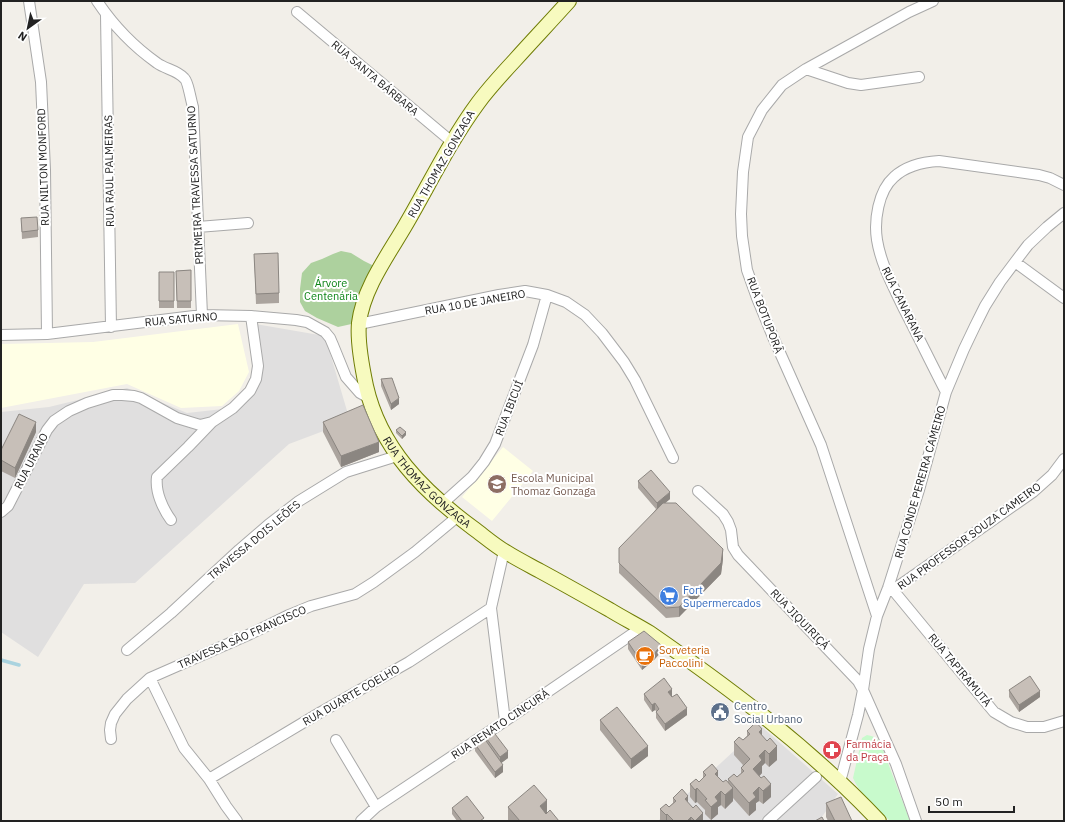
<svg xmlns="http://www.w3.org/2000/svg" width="1065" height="822" viewBox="0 0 1065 822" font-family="'IBM Plex Sans',sans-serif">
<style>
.residential{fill:#e0dfdf}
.education{fill:#ffffe5}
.forest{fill:#add19e}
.park{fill:#c8facc}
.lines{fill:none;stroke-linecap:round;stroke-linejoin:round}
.stream{stroke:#aad3df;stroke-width:3.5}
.street-casing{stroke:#a9a9a9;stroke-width:12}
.secondary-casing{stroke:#707d05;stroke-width:16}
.street{stroke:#fff;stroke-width:10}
.secondary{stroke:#f7fabf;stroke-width:14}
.wall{fill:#aba49e}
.shaded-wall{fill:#8b8681}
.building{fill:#c7bfb8;stroke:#8b8681}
.labels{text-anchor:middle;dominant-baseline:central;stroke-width:4;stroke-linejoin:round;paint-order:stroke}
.street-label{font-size:11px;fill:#222;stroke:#fff}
.park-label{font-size:11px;fill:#0c8416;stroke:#fff}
.education-label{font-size:11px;fill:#785e54;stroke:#fff;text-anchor:start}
.shop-label{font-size:11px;fill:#366cbe;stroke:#fff;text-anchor:start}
.food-label{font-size:11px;fill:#c56008;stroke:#fff;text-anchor:start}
.service-label{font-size:11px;fill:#4e5e75;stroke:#fff;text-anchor:start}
.health-label{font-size:11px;fill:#be3a42;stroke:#fff;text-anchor:start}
</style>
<rect width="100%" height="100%" fill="#f2efe9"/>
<path class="residential" d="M249,323L325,336L350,421L289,444L135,583L84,584L38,657L1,632V412L49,407L127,388L187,413L223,409L242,396L253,373Z
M761,726L838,794L819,821H658Z"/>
<path class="education" d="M238,324L249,372L239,391L222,406L181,408L127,384L1,408V344L93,342Z
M503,447L533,471L492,521L462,497Z"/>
<path class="forest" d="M341,251L351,253L364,261L372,265L373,272L356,323L338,327L317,318L305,311L300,302V289L302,273L311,263L322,259L333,254Z"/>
<path class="park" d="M867,735C873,736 877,738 880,742L910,821H890C877,808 860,795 853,778L862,738Z"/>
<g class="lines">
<path class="stream" d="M1,660L19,665"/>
<g class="street-casing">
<path id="street" d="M29,1L41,82L45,170L47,334
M97,1C113,25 133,46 157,63C165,69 177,70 184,78C188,81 191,101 193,107L202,315
M297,12L452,142
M106,15L111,327
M806,69L848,83L861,85L919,77
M198,227L248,223
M1015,262L1064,298
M359,324L499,295L525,291L547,295L566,302L585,315L602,333L624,362L635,380L673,458
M1,335L47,334L202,315L251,316L296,320L307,322L325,332L330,338L333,345L346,377L360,393L369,398
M946,392C932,365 919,338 905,311C894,288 881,265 877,240C874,221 878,191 894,177C906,166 922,162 939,161L1039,175L1050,178L1064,185
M698,491L723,514L728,522L731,530L733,547L738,555L858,681L863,690L896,764L916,821
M442,504L472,477L484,462L495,444L533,345L547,295
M1,512L8,506L47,430L54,421L69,411L87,403L113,395H122L134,396L141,398L177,418L200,425L212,422
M171,520C163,509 155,492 157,477L188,447L212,422L233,408L250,391L256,379L258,366L251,316
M504,551L491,608L505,721
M888,588L893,590L1033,492L1052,475L1064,459
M893,590L959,670L994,712L1011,722L1027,727H1044L1064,721
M877,616L821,445L773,337L757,298L747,270L742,236L741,214L743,172L748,137L762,110L782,85L806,69L909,12L933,1
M127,650L171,613L239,550L268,525L299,501L346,472L397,456
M150,678L184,748L209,779L226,806L237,821
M111,739L110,730L111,723L115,714L127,699L150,678L248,635L289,615L311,606L355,594L374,582L415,552L457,517
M336,740L376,807
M209,779L321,712L409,662L491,608
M840,782L858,715L863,690L869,649L877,616L888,588L919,490L946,392L964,349L975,326L985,306L1000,282L1015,262L1028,245L1047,227L1064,213
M361,821L376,807L505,721L641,628
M768,821L816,777"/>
</g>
<g class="secondary-casing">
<g id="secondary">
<path id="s1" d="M569,1C551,21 533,40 515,60C502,74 489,88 478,103C450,141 429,185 405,226C388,255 363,289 359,323C357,342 362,367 366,386C380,448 423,491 473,528C484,536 494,545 506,552C517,559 529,565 540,571C564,584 587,597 610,610C623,618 637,625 650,633C731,689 811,749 879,821"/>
</g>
</g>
<use href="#street" class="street"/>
<use href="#secondary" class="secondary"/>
</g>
<path class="wall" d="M21,218L38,230V237L22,239Z
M254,254L279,293V303L256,304Z
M191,270V308H177L176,271Z
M159,272H174V308H159Z
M381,379L399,404L391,410L381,386Z
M323,422L379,452L341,467L323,432Z
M396,430L406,435L402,439L396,433Z
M36,432L15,478L1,471V450Z
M638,481L670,499L665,503L723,559L721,574L679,617L666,618L619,573V558L656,509L638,488Z
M628,642L661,652L654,660L642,670L628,649Z
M1009,690L1040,697L1019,712L1009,697Z
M644,694L672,696V697L687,715L665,731L656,718V711L655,710L652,712L644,700Z
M600,720L648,756L631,769L600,730Z
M747,731L762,736L777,760L769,767L765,763L762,766V773L759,776L771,797L763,804L759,801L756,803V810L749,816L733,798V801L725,809L721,805L718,807V814L711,820L705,814V810L697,802L695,803L690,797V784L699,782L703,778V772L718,777L723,782L728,783V779L737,777L741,774V768L743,765L734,755V742L743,740L747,736Z
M484,735L508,758L501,763L503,772L495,778L475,751V744L484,739Z
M673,798L688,803L703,821H660V809L669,807L673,803Z
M826,803L852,821H828L826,817Z
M508,807L547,813L559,821H508Z
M452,808L484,821H457L452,814Z"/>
<path class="shaded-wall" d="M399,398V404L391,410V404Z
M36,422V432L15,478V468Z
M406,432V435L402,439V436Z
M379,442V452L341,467V456Z
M670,492V499L657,510V503Z
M723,549V559L721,574L679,617V607Z
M661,645V652L654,660L642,670V663Z
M672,689V696L668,699V692Z
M1040,691V697L1019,712V705Z
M655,703V710L652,712V705Z
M687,708V715L665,731V724Z
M762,729V743L759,732Z
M648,746V756L631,769V759Z
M777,746V760L769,767V754Z
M765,750V763L762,766V773L753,783V769L759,756Z
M508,751V758L500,764V757Z
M503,765V772L495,778V772Z
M718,771V784L715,774Z
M771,784V797L763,804V791Z
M759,787V801L756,803V810L749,816V803L753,793Z
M697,788V802L695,803V790Z
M733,788V801L725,809V795Z
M721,791V805L718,807V814L711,820V807L715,797Z
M688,796V810L685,799Z
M547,800V813L540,819V806Z
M703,813V821H695Z
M667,814V821H666V815Z
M691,817V821H687Z"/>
<path class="building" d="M37,217L38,230L22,232L21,218Z
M278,253L279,293L256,294L254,254Z
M191,270V301H177L176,271Z
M159,272H174V301H159Z
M392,378L399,398L391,404L381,379Z
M363,405L379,442L341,456L323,422Z
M19,414L36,422L15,468L1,460V450Z
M400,427L406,432L402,436L396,430Z
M651,470L670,492L657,503L638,481Z
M663,503H676L723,549L721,563L679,607L666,608L619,563V548Z
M644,631L661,645L654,654L642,663L628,642Z
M1030,676L1040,691L1019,705L1009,690Z
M664,678L672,689L668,692L672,697L677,694L687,708L665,724L656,712L659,709L655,703L652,705L644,694Z
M617,707L648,746L631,759L600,720Z
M756,722L762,729L759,732L767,741L770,738L777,746L769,754L765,750L759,756L762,760L753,769L761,778L764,776L771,784L763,791L759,787L753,793L756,797L749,803L728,779L734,774L737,777L744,771L741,768L750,759L734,742L739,737L743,740L750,734L747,731Z
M492,730L508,751L500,757L484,735Z
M484,738L503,765L495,772L475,744Z
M712,764L718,771L715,774L723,782L726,780L733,788L725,795L721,791L715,797L718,801L711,807L705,800L707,799L697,788L695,790L690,784L696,779L699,782L706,775L703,772Z
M534,785L547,800L540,806L546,814L550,810L559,821H520L508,807Z
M682,789L688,796L685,799L693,808L696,805L703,813L695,821L691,817L687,821H674L667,814L666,815L660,809L666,804L669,807L676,801L673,798Z
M467,796L484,818L480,821H462L452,808Z
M841,797L852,821H835L826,803Z
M822,817L824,821H815Z"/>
<defs>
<g id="school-disc" transform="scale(1)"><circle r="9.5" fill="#8d6e63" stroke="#fff"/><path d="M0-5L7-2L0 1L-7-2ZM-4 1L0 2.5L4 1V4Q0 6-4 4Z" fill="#fff"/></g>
<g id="supermarket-disc" transform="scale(1)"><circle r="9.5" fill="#3f7fe0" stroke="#fff"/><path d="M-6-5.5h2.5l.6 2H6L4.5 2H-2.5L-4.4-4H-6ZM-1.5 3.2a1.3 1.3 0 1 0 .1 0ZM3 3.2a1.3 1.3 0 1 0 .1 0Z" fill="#fff"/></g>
<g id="cafe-disc" transform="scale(1)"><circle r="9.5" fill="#e8710a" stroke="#fff"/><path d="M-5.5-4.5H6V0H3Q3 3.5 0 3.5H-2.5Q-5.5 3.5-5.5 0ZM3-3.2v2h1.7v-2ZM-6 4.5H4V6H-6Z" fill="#fff"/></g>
<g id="civic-disc" transform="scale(1)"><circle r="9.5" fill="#5c6f8a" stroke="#fff"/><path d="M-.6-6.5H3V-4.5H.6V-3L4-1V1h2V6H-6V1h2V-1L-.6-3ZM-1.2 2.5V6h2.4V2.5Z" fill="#fff"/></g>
<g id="pharmacy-disc" transform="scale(1)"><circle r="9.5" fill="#e0444e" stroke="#fff"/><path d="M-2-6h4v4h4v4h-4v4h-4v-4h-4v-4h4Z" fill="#fff"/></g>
</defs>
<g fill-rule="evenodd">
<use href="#school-disc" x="497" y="484"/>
<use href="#supermarket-disc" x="669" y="596"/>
<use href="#cafe-disc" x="645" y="656"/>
<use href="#civic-disc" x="720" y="712"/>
<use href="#pharmacy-disc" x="832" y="750"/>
</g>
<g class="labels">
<g class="street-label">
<text transform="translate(375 78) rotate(40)">RUA SANTA BÁRBARA</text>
<text transform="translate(441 164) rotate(-60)">RUA THOMAZ GONZAGA</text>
<text transform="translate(43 167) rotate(-92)">RUA NILTON MONFORD</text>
<text transform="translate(109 171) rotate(-91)">RUA RAUL PALMEIRAS</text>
<text transform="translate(195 185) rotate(-93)">PRIMEIRA TRAVESSA SATURNO</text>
<text transform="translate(475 302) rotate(-10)">RUA 10 DE JANEIRO</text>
<text transform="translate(903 304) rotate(64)">RUA CANARANA</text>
<text transform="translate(765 315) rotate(69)">RUA BOTUPORÃ</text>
<text transform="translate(181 319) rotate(-5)">RUA SATURNO</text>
<text transform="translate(509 408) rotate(-69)">RUA IBICUÍ</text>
<text transform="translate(31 461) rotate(-63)">RUA URANO</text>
<text stroke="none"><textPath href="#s1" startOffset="568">RUA THOMAZ GONZAGA</textPath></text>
<text transform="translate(920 482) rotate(-74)">RUA CONDE PEREIRA CAMEIRO</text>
<text transform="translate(969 536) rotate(-36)">RUA PROFESSOR SOUZA CAMEIRO</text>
<text transform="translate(254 540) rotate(-40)">TRAVESSA DOIS LEÕES</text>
<text transform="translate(800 619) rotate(46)">RUA JIQUIRIÇÁ</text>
<text transform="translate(242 637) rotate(-24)">TRAVESSA SÃO FRANCISCO</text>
<text transform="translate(960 670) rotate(50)">RUA TAPIRAMUTÁ</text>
<text transform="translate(351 695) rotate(-30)">RUA DUARTE COELHO</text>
<text transform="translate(500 724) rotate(-34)">RUA RENATO CINCURÁ</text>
</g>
<g class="park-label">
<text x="331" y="283">Árvore<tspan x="331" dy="13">Centenária</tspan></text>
</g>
<g class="education-label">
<text x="511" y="478">Escola Municipal<tspan x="511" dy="13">Thomaz Gonzaga</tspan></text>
</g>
<g class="shop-label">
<text x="683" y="590">Fort<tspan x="683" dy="13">Supermercados</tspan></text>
</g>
<g class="food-label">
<text x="659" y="650">Sorveteria<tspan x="659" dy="13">Paccolini</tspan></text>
</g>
<g class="service-label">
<text x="734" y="706">Centro<tspan x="734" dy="13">Social Urbano</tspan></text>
</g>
<g class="health-label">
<text x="846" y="744">Farmácia<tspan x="846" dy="13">da Praça</tspan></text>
</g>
</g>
<rect width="1065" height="822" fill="none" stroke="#222222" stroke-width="4"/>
<g transform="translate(28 28) rotate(213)" stroke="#ffffff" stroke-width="3" paint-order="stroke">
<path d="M0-3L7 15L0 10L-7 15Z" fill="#222222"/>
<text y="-6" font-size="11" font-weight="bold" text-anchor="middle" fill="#222222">N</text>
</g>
<path d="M929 806v6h85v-6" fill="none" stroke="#222222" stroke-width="2"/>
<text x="935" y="806" font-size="12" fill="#222222" stroke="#ffffff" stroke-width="3" paint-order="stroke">50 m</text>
</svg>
